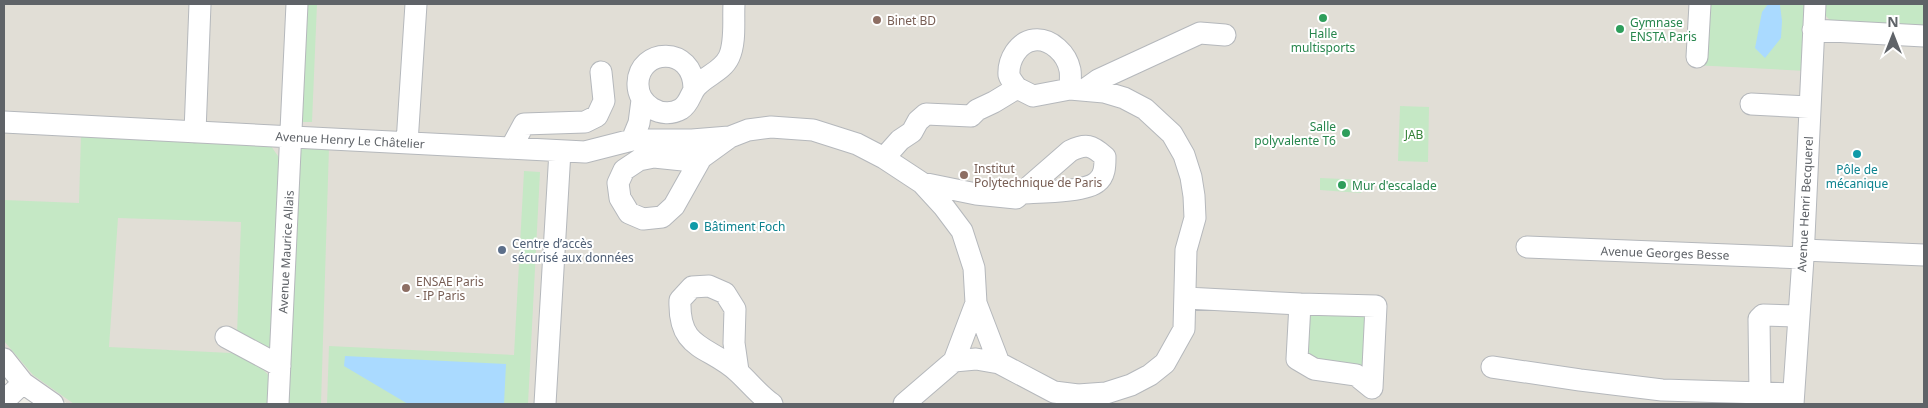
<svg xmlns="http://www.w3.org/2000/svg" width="1928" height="408" viewBox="0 0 1928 408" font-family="'Noto Sans',sans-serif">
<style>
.education{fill:#e1ded6}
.green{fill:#c5e8c5}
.water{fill:#aadaff}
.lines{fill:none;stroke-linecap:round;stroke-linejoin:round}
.minor-casing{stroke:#b5b8bc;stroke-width:23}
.minor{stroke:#fff;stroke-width:21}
.leisure-dot{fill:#2e9e5b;stroke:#fff;stroke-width:2}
.education-dot{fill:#8d6e63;stroke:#fff;stroke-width:2}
.culture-dot{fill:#0f9aa8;stroke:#fff;stroke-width:2}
.service-dot{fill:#5c6f8a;stroke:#fff;stroke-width:2}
.labels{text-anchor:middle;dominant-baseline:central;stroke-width:4;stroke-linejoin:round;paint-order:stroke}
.education-label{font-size:12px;fill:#785e54;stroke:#fff;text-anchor:start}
.leisure-label{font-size:12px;fill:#27864d;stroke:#fff;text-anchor:start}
.park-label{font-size:12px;fill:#348238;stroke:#fff}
.street-label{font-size:12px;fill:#5f6368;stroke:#fff}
.culture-label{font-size:12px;fill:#0d838f;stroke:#fff}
.service-label{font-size:12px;fill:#4e5e75;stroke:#fff;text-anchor:start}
</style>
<rect width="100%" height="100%" fill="#f1efe8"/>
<path class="education" d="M4,4H1924V404H68L47,391L30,376L4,346Z"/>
<path class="green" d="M305,4H317L312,122H303L300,117Z
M1696,4H1809L1806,71L1693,65Z
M1821,4H1924V30L1833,23L1823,13Z
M1400,106L1429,107L1428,162L1398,161Z
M81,134L271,146L280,159L271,348L237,335L241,222L118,218L109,347L231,353C250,357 257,363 270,377L269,404H74L33,375L4,341V200L79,203Z
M301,145L329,147L321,404H288Z
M524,171L540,172L528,404H327L329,346L514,355Z
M1320,178L1367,180L1361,193L1320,190Z
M1363,311L1369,317V382L1307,358V313Z"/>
<path class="water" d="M1768,4L1780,5L1782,21L1781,38L1765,58L1755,48L1762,12Z
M345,356L506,364L504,404H408L344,366Z"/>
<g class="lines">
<g class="minor-casing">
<path id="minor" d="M1813,30L1924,36
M1697,57L1700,4
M694,88C693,45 639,48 638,83C637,105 662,120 681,109C690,103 690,94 696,87C706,75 722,72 729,57C736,42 733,20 734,4
M1017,88C1014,84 1010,79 1009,75C1008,60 1018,42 1034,40C1051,38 1067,54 1070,70C1071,76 1070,83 1070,89
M1084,90L1098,80L1200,33L1225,35
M1751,104L1809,107
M4,122L585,152L632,140H692L729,137
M195,132L200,4
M632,140L639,123L642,100
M407,143L416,4
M511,148L524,124L585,122L597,116L604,101L601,72
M701,158L683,160L654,157L639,160L624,170L618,183L620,198L629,213L643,219L662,217L674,206L701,158L730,137L748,130L771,127L813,130L857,144L884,158L922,183L944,207L962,231L974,268L976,303L954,361L904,404
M884,158L900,140L912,132L918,121L926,114L971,116L977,110L994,102L1017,88L1033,96L1070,89L1104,92L1124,98L1145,109L1172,134L1184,155L1191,177L1194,196L1195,218L1186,250L1184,329L1165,363L1150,375L1131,385L1106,393L1078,395L1054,392L999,363L976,359L954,361
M922,183L976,194L1016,198L1070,151C1086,143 1092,145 1105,157C1105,166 1105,176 1097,182C1086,192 1040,192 1023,193
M1527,247L1803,258
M1803,250L1924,255
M1186,298L1300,304
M976,303L999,363
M1300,304L1376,306L1372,388L1356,375L1314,369L1297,359Z
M226,337L280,366
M4,359L23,383L53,404
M1492,367L1580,380L1662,390L1793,394
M738,371L734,343L735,309L725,293L709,286L692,287L680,300C678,351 709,345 738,372C750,383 759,395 772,404
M1760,393L1759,319L1763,315L1798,316
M4,401L23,383
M278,404L297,4
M545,404L560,151
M1793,404L1803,258L1815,4"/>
</g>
<use href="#minor" class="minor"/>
</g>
<g class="leisure-dot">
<circle cx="1323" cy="18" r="5"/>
<circle cx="1620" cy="29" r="5"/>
<circle cx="1346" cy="133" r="5"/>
<circle cx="1342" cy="185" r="5"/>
</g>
<g class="education-dot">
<circle cx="877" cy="20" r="5"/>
<circle cx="964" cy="175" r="5"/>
<circle cx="406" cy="288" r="5"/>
</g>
<g class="culture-dot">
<circle cx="1857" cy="154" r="5"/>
<circle cx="694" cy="226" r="5"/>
</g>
<circle class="service-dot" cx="502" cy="250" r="5"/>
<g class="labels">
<g class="education-label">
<text x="887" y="20">Binet BD</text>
<text x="974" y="168">Institut<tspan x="974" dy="14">Polytechnique de Paris</tspan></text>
<text x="416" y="281">ENSAE Paris<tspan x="416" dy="14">- IP Paris</tspan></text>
</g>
<g class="leisure-label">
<text x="1630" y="22">Gymnase<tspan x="1630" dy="14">ENSTA Paris</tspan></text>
<text x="1323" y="33" text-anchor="middle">Halle<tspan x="1323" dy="14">multisports</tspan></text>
<text x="1336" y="126" text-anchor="end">Salle<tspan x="1336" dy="14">polyvalente T6</tspan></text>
<text x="1352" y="185">Mur d'escalade</text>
</g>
<g class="park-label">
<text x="1414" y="134">JAB</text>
</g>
<g class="street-label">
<text transform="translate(350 140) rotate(3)">Avenue Henry Le Châtelier</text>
<text transform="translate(1805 204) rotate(-87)">Avenue Henri Becquerel</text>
<text transform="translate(286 252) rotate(-87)">Avenue Maurice Allais</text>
<text transform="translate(1665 253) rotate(2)">Avenue Georges Besse</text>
</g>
<g class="culture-label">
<text x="1857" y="169">Pôle de<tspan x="1857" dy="14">mécanique</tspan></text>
<text x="704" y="226" text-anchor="start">Bâtiment Foch</text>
</g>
<g class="service-label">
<text x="512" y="243">Centre d’accès<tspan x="512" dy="14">sécurisé aux données</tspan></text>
</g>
</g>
<rect width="1928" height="408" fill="none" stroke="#5f6368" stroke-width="10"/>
<g transform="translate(1893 35)" stroke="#ffffff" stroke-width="4" paint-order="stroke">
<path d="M0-4L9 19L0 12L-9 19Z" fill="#5f6368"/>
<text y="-8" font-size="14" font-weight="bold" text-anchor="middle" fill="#5f6368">N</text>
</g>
</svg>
